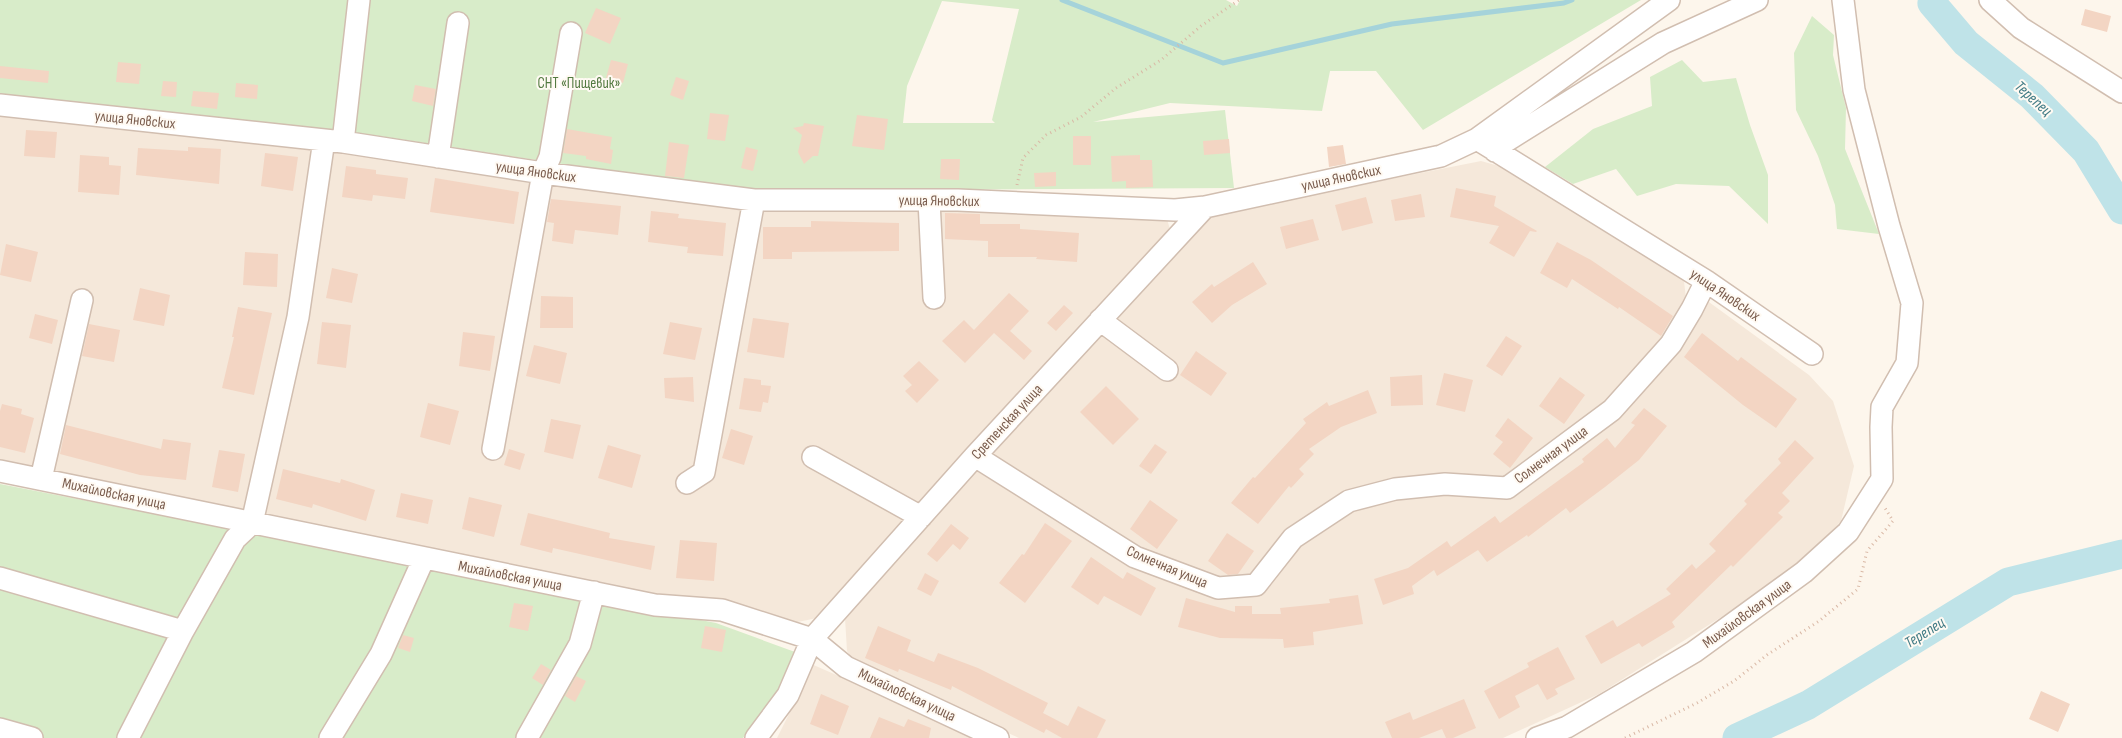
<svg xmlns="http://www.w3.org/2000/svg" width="2122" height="738" viewBox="0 0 2122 738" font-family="'Sofia Sans Condensed',sans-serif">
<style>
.residential{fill:#f5e8da}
.green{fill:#d8ecc9;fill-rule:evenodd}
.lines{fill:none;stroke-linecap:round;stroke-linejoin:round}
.stream{stroke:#a5d3da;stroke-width:5}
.river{stroke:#bfe3e8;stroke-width:29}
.building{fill:#f3d5c3}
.minor-casing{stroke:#d1beb0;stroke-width:24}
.path{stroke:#d9b8a5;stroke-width:3;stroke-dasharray:1 4;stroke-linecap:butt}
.minor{stroke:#fff;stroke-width:21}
.labels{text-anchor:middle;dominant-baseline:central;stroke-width:4;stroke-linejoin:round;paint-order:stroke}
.park-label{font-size:15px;fill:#537a41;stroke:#fffaf3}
.street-label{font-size:15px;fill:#7a5c4d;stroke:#fffaf3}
.water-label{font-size:16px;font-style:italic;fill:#437c86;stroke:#fffaf3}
</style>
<rect width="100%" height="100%" fill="#fdf6ec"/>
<path class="residential" d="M0,113L314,149L758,210L908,211L968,209L1167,219L1171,233L817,618L793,623L637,596L0,464Z
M1481,161L1513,170L1672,270L1684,281L1687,307L1665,342L1608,403L1507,480L1400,486L1282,536L1243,582H1222L1145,555L989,453L1210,215Z
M1702,297L1809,375L1833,401L1854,466L1841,521L1800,567L1723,616L1599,694L1503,738H1019L856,664L847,651L845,618L973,469L1126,561L1180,585L1228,594L1347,513L1383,497L1430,490L1497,495L1622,412Z
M809,663L980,738H777L792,708Z"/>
<path class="green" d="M0,0H1226L1237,6L1240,0H1641L1423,130L1376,71H1330L1322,111L1170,103L1093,122L1225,110L1234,188L740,191L379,136L0,95ZM942,1L1019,9L992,120L995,123H903L907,86Z
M1812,16L1834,35L1833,55L1846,108L1845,149L1879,234L1837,229L1835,205L1818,156L1796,110L1794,53Z
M1682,60L1703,82L1736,78L1750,125L1768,175V224L1729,186L1676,184L1637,196L1616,169L1573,184L1545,167L1593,129L1652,106L1650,77Z
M0,484L716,623L795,652L773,701L743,738H0Z"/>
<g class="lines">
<path class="stream" d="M1062,0L1223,63L1392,24L1564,3L1572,0"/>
<path class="river" d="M1933,0L1932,3L1966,43L2032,96L2086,151L2122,210
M1737,738L1808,705L2008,582L2122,554"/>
</g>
<path class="building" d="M596,8L621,18L610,44L585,33Z
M2085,9L2111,16L2107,32L2081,25Z
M611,60L628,64L623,83L606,78Z
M118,62L141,64L139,84L116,82Z
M0,66L49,71L48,83L0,78Z
M676,77L689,81L683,100L670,95Z
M163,81L177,82L176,97L161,96Z
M236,83L258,85L257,99L235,97Z
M415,85L436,89L433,106L412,101Z
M193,91L219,93L217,109L191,106Z
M710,113L729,115L725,141L707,139Z
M857,115L888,119L884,150L852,146Z
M804,123L824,126L818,156H813L804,164L798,152L802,135L793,128L803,126Z
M567,129L612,137L610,149L613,150L611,164L586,159V156L563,153Z
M26,130L57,132L55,158L24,156Z
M1073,136H1091V165H1073Z
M1229,139L1230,153L1204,155L1203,141Z
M669,142L689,145L684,178L665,176Z
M1343,145L1346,164L1329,167L1327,147Z
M188,147L221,149L219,184L136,175L138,148L188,151Z
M746,147L758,150L753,171L741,168Z
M265,153L298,157L293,191L261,186Z
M80,155L109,157V165L121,166L119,195L78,192Z
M1140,155V160H1152L1153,187L1126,188V181L1112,182L1111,156Z
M941,159H960L959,180L940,179Z
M346,166L376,170V174L408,178L405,199L373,195L372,201L342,197Z
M1056,172V186L1035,187L1034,173Z
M435,178L519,192L514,224L430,212Z
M1456,188L1496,196L1494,206L1537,231L1536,232L1530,231L1514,257L1489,243L1499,226L1450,217Z
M1421,194L1425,217L1395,221L1391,200Z
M1366,197L1373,223L1342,231L1335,205Z
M551,199L621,206L618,235L575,230L573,244L552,241L554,223L547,222Z
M651,211L679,214L678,218L726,223L723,256L687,253L688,247L648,242Z
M945,213L980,214V224H1020V229L1079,233L1077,262L1036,259L1037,257H988V241L945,239Z
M1313,219L1319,240L1286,249L1280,227Z
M811,221L899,223V251L792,252V259H763V227H811Z
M1557,242L1591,260L1673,316L1661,336L1619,307L1618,309L1572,279L1567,288L1540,273Z
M6,244L38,252L31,282L0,275Z
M245,252L278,254L277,287L243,285Z
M1253,262L1267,284L1232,305L1212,323L1192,302L1212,284L1214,287Z
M332,268L358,274L352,303L326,298Z
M140,288L170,295L164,326L133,320Z
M1009,293L1029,311L1010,331L1032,351L1024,360L994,333L965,363L942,341L964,320L974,330Z
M541,296L573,297V328H540Z
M1064,305L1073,313L1056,331L1047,323Z
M238,307L272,313L254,395L222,388L234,337H232Z
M35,314L58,320L52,344L29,338Z
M753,318L789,323L784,358L747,352Z
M322,322L351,325L346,368L317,364Z
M670,322L702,328L695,360L663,354Z
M89,324L120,330L114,362L82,356Z
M463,332L495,336L490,371L459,366Z
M1702,333L1738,361L1741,357L1797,399L1776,428L1743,405L1684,357Z
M1506,336L1522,346L1502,376L1486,366Z
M534,345L567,353L560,384L526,376Z
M1196,351L1227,373L1211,396L1180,375Z
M919,361L939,380L917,403L905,391L912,385L903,376Z
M1444,373L1473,380L1465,412L1436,405Z
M1422,375L1423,405L1391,406L1390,377Z
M693,377L694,402L665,398L664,378Z
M1560,377L1585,395L1564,424L1539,406Z
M744,378L761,380V385L771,386L768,403L763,402L761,412L739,409Z
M1106,386L1139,419L1113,445L1080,412Z
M1368,390L1377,413L1341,427L1309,449L1314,454L1299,469L1304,474L1291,488L1289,486L1258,524L1231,503L1253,477L1255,478L1306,423L1303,419L1327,402L1329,406Z
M428,403L459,411L450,445L420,437Z
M2,404L22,409L21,414L34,418L25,453L0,447V411Z
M1644,408L1667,426L1639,460L1605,487L1570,513L1566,508L1528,537L1527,535L1487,562L1478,550L1437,576L1434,570L1412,586L1414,594L1383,605L1374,579L1408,568L1447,541L1451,547L1495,516L1500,523L1584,462L1582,459L1607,438L1615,448L1635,425L1631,423Z
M1508,418L1533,438L1510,468L1493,454L1503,442L1495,436Z
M551,419L581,425L573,459L544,452Z
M66,425L161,449L163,439L191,443L186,480L140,475L60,454Z
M731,429L753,436L744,465L722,458Z
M1795,440L1814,458L1782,493L1790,501L1778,513L1783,517L1733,567L1731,565L1672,622L1675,627L1642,647L1639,643L1601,664L1585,636L1613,620L1617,627L1671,594L1666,589L1692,564L1696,569L1716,551L1709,544L1747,504L1744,501L1781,463L1778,459Z
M1155,444L1167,452L1151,474L1139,466Z
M608,445L641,455L632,488L598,478Z
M509,449L525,454L520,470L504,465Z
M219,450L245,454L238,492L212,487Z
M283,469L340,483L341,479L375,490L366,521L313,504L312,508L276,499Z
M401,493L433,500L428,524L396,517Z
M469,497L502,505L494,537L462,529Z
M1150,500L1178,520L1157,549L1130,529Z
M528,513L610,533L609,538L655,546L651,570L553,548L552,553L520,545Z
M1045,523L1072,541L1025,603L999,583L1022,554L1024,555Z
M951,524L969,538L960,550L953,544L937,562L927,554Z
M1227,533L1254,551L1238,574L1228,575L1208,561Z
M680,540L717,543L714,581L676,578Z
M1091,557L1123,579L1127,572L1156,588L1141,616L1104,596L1098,605L1071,587Z
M925,573L939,581L931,596L917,589Z
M1358,595L1363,624L1313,632L1314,645L1284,648L1283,639L1220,638L1178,627L1186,598L1235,612V606H1252V614H1281L1280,608L1330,603L1329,599Z
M514,603L533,606L528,631L509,627Z
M705,626L726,630L722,652L701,648Z
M878,626L911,640L907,651L934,662L938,653L978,668L1048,703L1043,713L1068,726L1078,706L1106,720L1097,738H1062L1046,729L1044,733L952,686L951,690L899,669L898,672L865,658Z
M403,635L414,638L410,652L398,648Z
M1558,647L1575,679L1555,689L1558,694L1547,700L1538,684L1515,696L1520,707L1499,719L1484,691L1529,667L1527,663Z
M541,664L551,670L543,685L532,678Z
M576,676L586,681L575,702L565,696Z
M2041,691L2070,704L2058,732L2029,719Z
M821,694L849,706L838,735L810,724Z
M1464,699L1476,728L1453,738H1446L1442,729L1419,738H1392L1385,722L1410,712L1413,720Z
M879,717L904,727L908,719L931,728L929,738H870Z"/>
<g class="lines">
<g class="minor-casing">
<path id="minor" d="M1990,0L2021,28L2122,92
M0,105L343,142L543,173L754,200H958L1175,210L1205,207L1441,156L1477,139L1669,0
M1477,139L1706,281L1812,354
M343,142L359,0
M1495,151L1503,143L1663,43L1757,0
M438,157L458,23
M929,201L934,298
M1100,320L1167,370
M493,449L543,173L550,157L571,33
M975,456L1135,557L1218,588L1256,585L1293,538L1349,501L1395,489L1445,484L1507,488L1612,410L1671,344L1692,309L1706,281
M813,457L921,517
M0,471L655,605L722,610L812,639L846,667L998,738
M41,479L82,300
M687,483L704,472L754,200
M0,578L183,631
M0,729L32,738
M128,738L183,631L235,539L252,523L298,317L324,140
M330,738L381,654L424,558
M527,738L580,644L594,592
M756,738L788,695L812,639L975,456L1205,207
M1537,738L1567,727L1694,652L1804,572L1848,532L1882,479L1881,427L1882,407L1907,363L1912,303L1889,226L1854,90L1843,0"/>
</g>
<path class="path" d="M1017,185L1023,158L1046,135L1081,117L1116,88L1161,60L1201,26L1239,0
M1625,738L1697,703L1734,681L1767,655L1819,621L1858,589L1867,551L1893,521L1885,508"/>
<use href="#minor" class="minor"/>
</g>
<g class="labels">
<g class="park-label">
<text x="579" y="83">СНТ «Пищевик»</text>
</g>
<g class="street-label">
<text transform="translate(135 120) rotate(6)">улица Яновских</text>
<text transform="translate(536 172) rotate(8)">улица Яновских</text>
<text transform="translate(1341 178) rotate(-12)">улица Яновских</text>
<text transform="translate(939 201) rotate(1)">улица Яновских</text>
<text transform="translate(1725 295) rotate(34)">улица Яновских</text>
<text transform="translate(1007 422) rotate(-47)">Сретенская улица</text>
<text transform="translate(1551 455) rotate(-36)">Солнечная улица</text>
<text transform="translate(114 494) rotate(12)">Михайловская улица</text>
<text transform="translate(1167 567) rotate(23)">Солнечная улица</text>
<text transform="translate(510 576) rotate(11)">Михайловская улица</text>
<text transform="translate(1747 614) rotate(-36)">Михайловская улица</text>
<text transform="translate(907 695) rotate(25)">Михайловская улица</text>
</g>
<g class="water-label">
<text transform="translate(2033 99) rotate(42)">Терепец</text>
<text transform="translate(1925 633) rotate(-32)">Терепец</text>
</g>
</g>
</svg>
